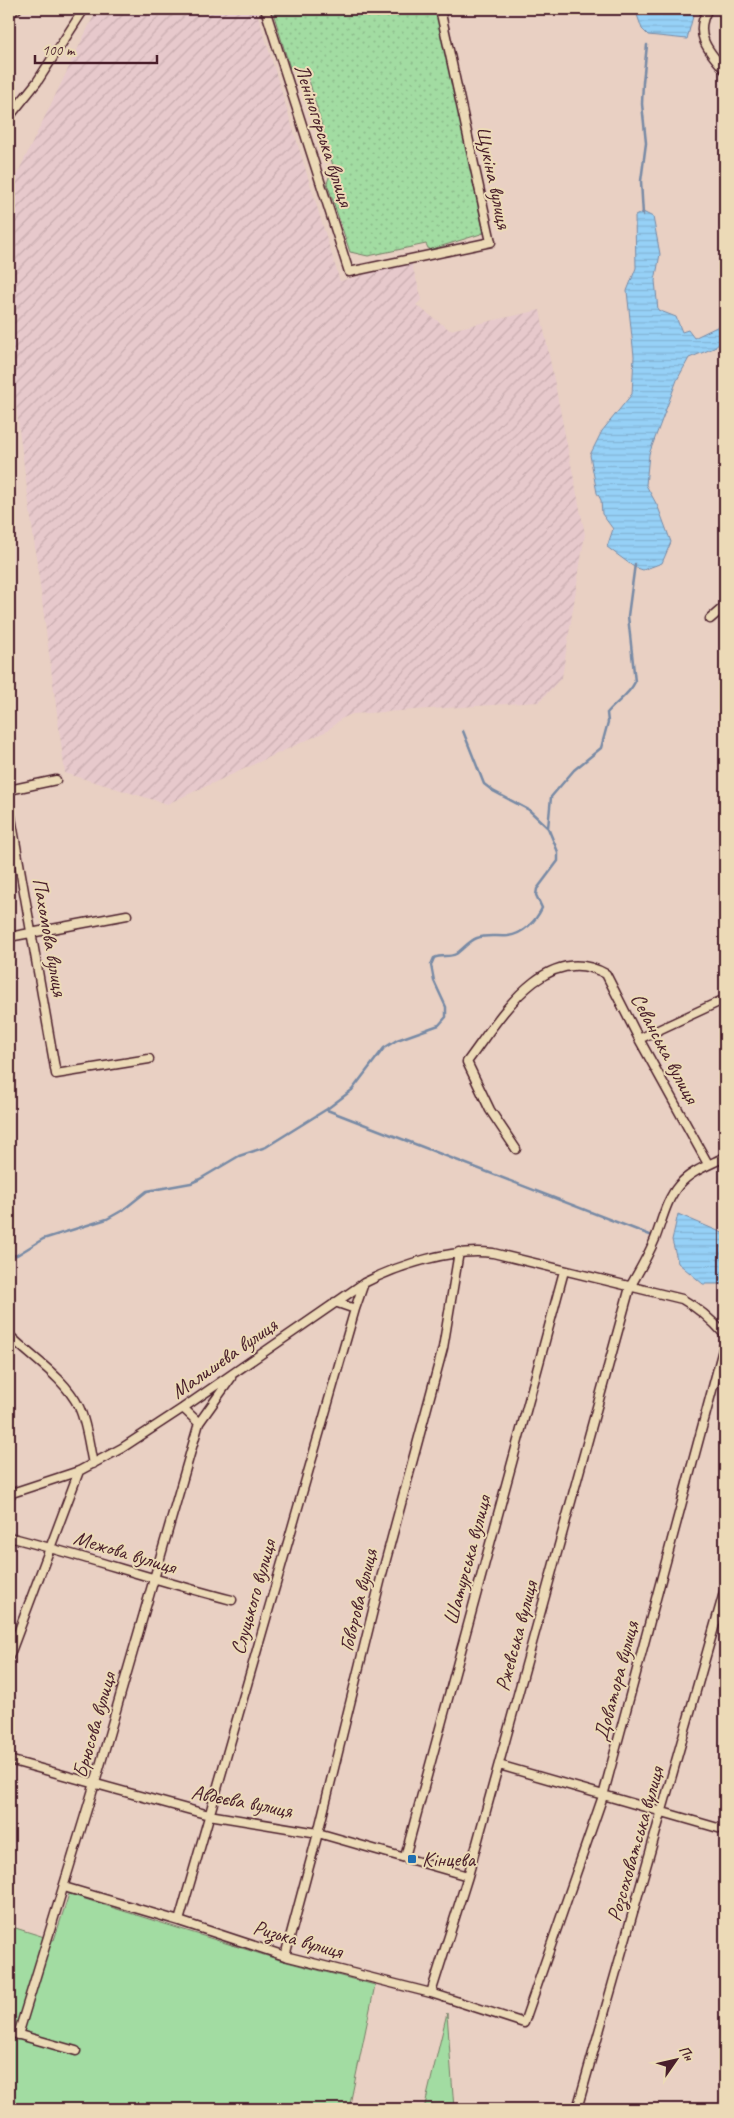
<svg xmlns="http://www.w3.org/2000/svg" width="734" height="2118" viewBox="0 0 734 2118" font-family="Caveat,sans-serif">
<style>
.industrial{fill:url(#industrial-furrows)}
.green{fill:#a2dca2;stroke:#767e66}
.park{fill:url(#park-dots);stroke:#767e66}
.water{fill:url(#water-rules);stroke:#788aa5}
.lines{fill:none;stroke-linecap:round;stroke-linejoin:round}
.stream{stroke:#788aa5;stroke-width:2.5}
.minor-casing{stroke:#4a1f2b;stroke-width:11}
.minor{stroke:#ecdab7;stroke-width:8}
.poi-dot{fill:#1f6fb2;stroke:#ecdab7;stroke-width:2}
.labels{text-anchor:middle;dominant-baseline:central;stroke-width:4;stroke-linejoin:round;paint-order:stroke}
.street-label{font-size:21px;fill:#4a1f2b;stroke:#ecdab7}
.poi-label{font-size:21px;fill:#4a1f2b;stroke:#ecdab7;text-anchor:start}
</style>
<defs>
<pattern id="industrial-furrows" width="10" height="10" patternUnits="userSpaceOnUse" patternTransform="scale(1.25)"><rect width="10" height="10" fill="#e7c9cc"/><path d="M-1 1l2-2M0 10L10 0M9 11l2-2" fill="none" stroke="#c8acaf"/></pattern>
<pattern id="park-dots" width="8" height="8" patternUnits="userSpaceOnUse" patternTransform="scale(1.25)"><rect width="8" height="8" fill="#a2dca2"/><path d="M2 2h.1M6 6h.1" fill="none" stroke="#8dbc8c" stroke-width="1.8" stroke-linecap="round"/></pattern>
<pattern id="water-rules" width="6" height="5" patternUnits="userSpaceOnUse" patternTransform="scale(1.25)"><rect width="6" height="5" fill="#96d1f7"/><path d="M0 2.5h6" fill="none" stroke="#83b3d4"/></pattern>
</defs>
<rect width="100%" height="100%" fill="#e9d0c3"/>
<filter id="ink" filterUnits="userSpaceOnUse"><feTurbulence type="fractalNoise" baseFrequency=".02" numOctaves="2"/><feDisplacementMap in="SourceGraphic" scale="10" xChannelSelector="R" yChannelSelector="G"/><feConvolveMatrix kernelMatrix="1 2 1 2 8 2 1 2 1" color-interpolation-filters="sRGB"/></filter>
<g filter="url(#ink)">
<path class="industrial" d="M97,9H256L340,281L411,262L422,299L416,305L450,330L540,310L585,534L562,677L539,702L352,714L341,719L327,731L167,804L65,773L9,354V191Z"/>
<path class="green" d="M69,1894L283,1961L375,1985L349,2109H9V1926L54,1940Z
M447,2013L454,2109H424Z"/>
<path class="park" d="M272,9H436L484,233L429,250L426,244L368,256L350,252L327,183L333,166L306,69L290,68Z"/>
<path class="water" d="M635,9H695L687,39L648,35L642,29Z
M643,212L653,217L660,254L655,281L658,310L676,317L682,332L688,330L694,338L725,323V339L714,348L689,358L677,380L649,454L646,485L658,507L671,542L662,563L643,570L634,567L607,547L613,529L602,514L601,500L597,493L590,455L602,431L632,394L634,356L627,291L636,268L635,216Z
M678,1214L725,1234V1284H703L678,1263L672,1240Z"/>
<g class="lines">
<path class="stream" d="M643,215L641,181L646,143L642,104L643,82L647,45
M548,828L551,797L574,770L601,748L608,722L607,713C616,702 629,695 635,682L628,616L635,564
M327,1110L650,1235
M9,1256L17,1255L43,1239L107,1219L123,1210L147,1191L191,1183L200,1179L239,1156L266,1147L327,1109L352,1090L384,1048L397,1040L439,1025L446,1017V1007L434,981L431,965L434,958C442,954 448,958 456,954C463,949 469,941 477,938C488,934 497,937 508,936C523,934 536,921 542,908L536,895L537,889L558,861V852L548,828L529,810L493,791L484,784L463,731"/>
<g class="minor-casing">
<path id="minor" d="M265,9L349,272L491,242L440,9
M708,9C693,34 708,51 725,70
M9,13L17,9
M9,117L37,82L84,9
M710,619L725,606
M9,790L56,780
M9,806L56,1074L149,1059
M9,937L127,915
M639,1039L725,999
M516,1149L490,1110L467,1062C498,1021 544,939 606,974L639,1039L708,1164
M335,1302L355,1309
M9,1335C32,1358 64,1377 79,1407C87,1424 89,1446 93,1464
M183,1408L199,1423
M9,1494L79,1471L122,1448L183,1408L364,1283C401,1264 452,1248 493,1253L682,1299C700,1309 712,1320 725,1335
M9,1537C84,1556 157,1581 232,1600
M9,1657L79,1471
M9,1760L209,1815L318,1833L468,1876
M499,1765L725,1830
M405,1857L564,1271
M64,1887L179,1921L285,1956L431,1993L524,2023L603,1796L725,1342
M179,1921L355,1309L364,1283
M285,1956L318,1833L381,1578L443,1348L459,1252
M431,1993L468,1876L630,1287C639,1271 648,1256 655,1239C662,1221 666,1200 679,1185C691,1171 709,1165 725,1157
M9,2032L76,2051
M18,2035L95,1783L199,1423L231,1378
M577,2109L725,1589"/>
</g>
<use href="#minor" class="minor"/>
</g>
</g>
<rect class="poi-dot" x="407" y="1854" width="10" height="10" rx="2.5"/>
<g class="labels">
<g class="street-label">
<text transform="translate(324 135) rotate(72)">Леніногорська вулиця</text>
<text transform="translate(494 178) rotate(78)">Щукіна вулиця</text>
<text transform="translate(50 937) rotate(80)">Пахомова вулиця</text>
<text transform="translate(665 1048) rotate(62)">Севанська вулиця</text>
<text transform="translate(224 1358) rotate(-35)">Малишева вулиця</text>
<text transform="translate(125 1552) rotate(17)">Межова вулиця</text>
<text transform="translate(467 1560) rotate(-75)">Шатурська вулиця</text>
<text transform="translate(253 1597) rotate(-74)">Слуцького вулиця</text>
<text transform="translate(358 1600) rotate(-76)">Говорова вулиця</text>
<text transform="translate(516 1636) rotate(-75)">Ржевська вулиця</text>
<text transform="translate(616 1681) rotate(-75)">Доватора вулиця</text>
<text transform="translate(94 1725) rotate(-74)">Брюсова вулиця</text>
<text transform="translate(242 1801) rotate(11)">Авдєєва вулиця</text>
<text transform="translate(635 1844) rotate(-74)">Розсоховатська вулиця</text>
<text transform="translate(298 1939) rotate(16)">Ризька вулиця</text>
</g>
<g class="poi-label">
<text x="422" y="1859">Кінцева</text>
</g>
</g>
<rect width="734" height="2118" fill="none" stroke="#ecdab7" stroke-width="30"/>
<rect x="15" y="15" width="704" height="2088" fill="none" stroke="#4a1f2b" stroke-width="2" filter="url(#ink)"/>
<g transform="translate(676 2060) rotate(56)" stroke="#ecdab7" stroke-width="4" paint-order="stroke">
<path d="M0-4L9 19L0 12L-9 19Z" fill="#4a1f2b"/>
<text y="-8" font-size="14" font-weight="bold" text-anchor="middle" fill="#4a1f2b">Пн</text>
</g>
<path d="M35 55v8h122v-8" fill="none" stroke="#4a1f2b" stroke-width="2.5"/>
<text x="42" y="55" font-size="15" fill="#4a1f2b" stroke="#ecdab7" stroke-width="4" paint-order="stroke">100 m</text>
</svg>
